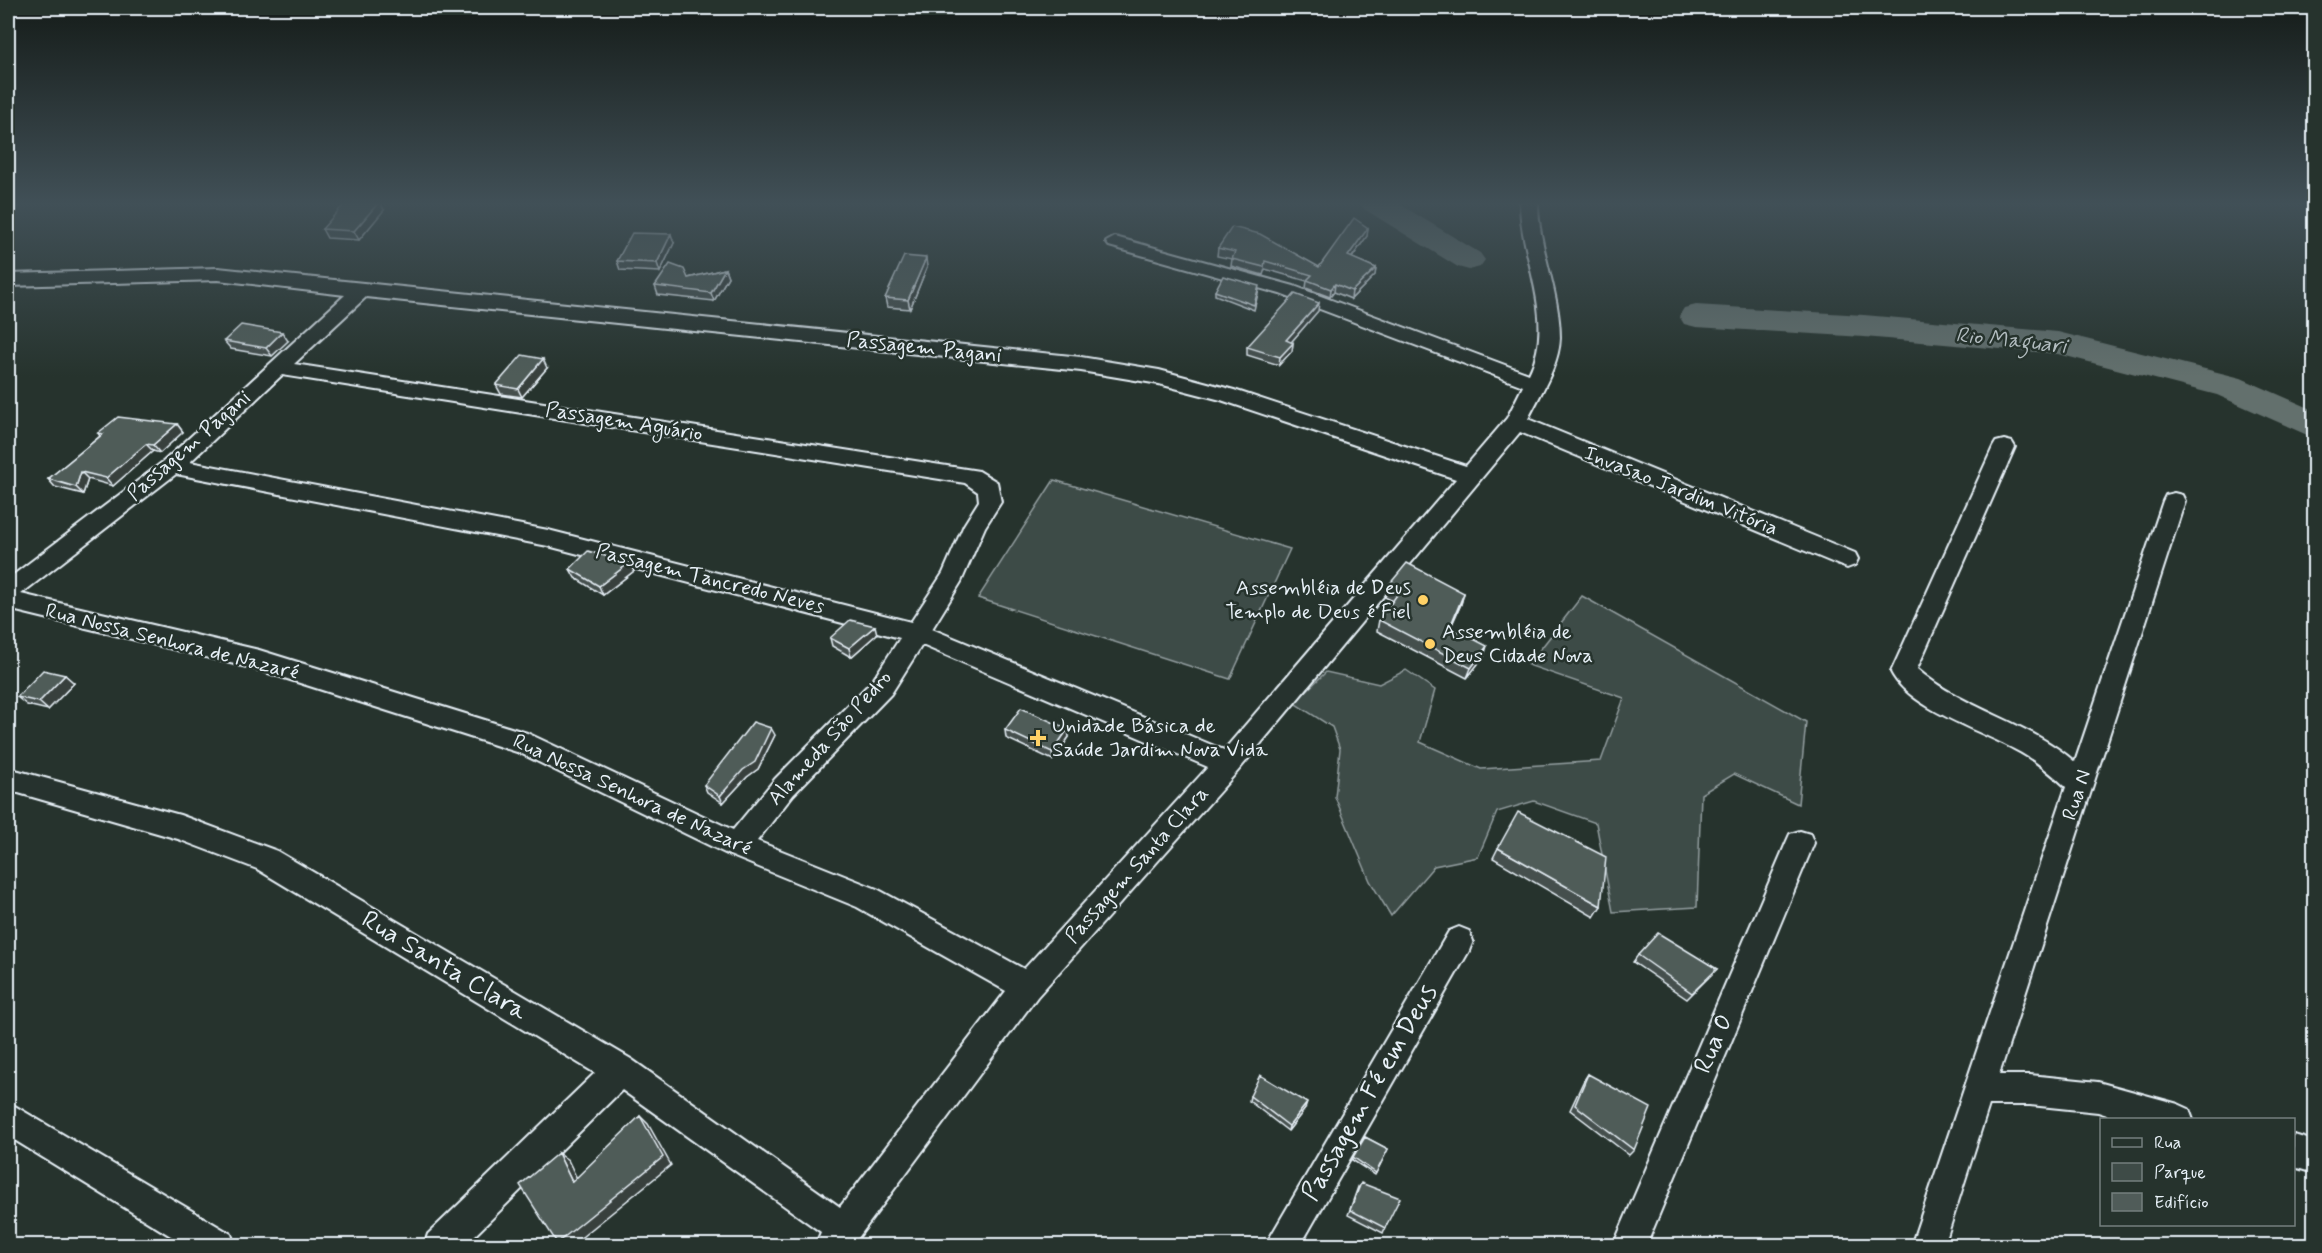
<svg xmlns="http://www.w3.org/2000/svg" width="2322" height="1253" viewBox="0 0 2322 1253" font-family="Mynerve,sans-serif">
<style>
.green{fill:#3e4b47;stroke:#939ea0;stroke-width:1.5}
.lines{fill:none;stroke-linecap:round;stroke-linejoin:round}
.river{fill:#636f6d;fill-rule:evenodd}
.minor-casing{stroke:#e8f1f8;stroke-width:4}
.minor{fill:#26332d;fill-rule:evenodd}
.wall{fill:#454f4d;stroke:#e8f1f8;stroke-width:1.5}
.shaded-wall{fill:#38403e;stroke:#e8f1f8;stroke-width:1.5}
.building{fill:#505c59;stroke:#e8f1f8;stroke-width:1.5}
.poi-dot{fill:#ffd166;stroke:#26332d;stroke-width:2}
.labels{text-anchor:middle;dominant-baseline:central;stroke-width:5;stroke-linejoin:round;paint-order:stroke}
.street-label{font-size:21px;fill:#e8f1f8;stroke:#26332d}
.poi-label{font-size:21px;fill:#e8f1f8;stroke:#26332d;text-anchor:start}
.water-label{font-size:22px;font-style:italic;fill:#b3bdc0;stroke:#26332d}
.near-street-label{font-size:26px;fill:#e8f1f8;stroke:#26332d}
</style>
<rect width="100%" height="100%" fill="#26332d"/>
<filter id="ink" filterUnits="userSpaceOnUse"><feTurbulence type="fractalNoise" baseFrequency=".0167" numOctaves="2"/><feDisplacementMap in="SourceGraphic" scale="12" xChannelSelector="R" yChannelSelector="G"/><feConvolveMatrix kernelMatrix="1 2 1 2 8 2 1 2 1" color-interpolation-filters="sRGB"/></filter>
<g filter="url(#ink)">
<path class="green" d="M1054,480L1290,549L1230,679L978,598Z
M1582,596L1806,722L1798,804L1734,774L1701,794L1697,907L1613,912L1596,823L1534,801L1497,812L1478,857L1434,866L1391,916L1370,881L1335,797L1340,749L1332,727L1294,703L1326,672L1379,684L1406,670L1435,690L1420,742L1481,769L1601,761L1624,698L1528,665Z"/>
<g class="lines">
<path class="river" d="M1360,202H1396L1480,253L1485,260L1480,267L1469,270L1458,267L1364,209Z
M1696,305L1864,315L2058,332L2241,378L2314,410V438L2217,395L2058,354L1864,337L1696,327L1684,324L1679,316L1684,308Z"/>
<g class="minor-casing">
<path id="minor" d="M8,202H23L8,211Z
M1520,202H1538C1538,248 1560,291 1560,338C1559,366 1540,394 1528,419L1855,553L1858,559L1855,565L1847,568L1839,565L1520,432L1237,772L1037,997L852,1246H815L821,1232L622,1090L464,1246H424L428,1234L595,1073L257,869L178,839L8,790V768L180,815L277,851L631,1059L840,1207L1006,991L857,907L727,854L520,753L259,670L8,609V579L164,461L345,295L218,280L8,286V274L218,268L1081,357L1159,370L1234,390L1466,466L1507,418L1523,386L1280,294L1109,246L1106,242L1115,237L1294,286L1529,374C1557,318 1520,259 1520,202ZM366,297L1081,371L1159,384L1221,400L1456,479L1224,750L932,629L961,582L985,527L1001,502L997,482L979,471L294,364ZM282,375L965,483L978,492L979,501L964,525L943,573L911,622L548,530L190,462ZM176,474L548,546L900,638L873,680L775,779L733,830L527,733L259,650L21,594ZM922,645L1208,767L1024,969L877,889L757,841L793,795L891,694Z
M2004,440L2012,442L2015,447L1917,669C1964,710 2028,721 2075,762L2163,501L2166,495L2174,493L2182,495L2185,501L1999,1075H2030L2098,1082L2178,1104L2189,1109L2193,1120H2122L2098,1112L2030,1105H1989L1944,1246H1911L2066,787C2050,772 2034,759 2014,749C1980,730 1909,708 1891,672L1993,447L1996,442Z
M1800,831L1810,834L1814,843L1646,1246H1613L1786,843L1790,834Z
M1459,927L1469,931L1473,941L1469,951L1300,1246H1265L1449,931Z
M8,1102L231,1234L235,1246H187L8,1136Z
M2294,1135L2314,1141V1173L2294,1167Z"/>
</g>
<use href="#minor" class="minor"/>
</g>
<path class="wall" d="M384,210L359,240L327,238L322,229Z
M1368,228L1367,236L1352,258L1376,268L1375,275L1351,299L1334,292L1330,297L1306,288L1307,281L1265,269L1263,275L1231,266L1232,259L1217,256L1218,248L1319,267Z
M674,243L660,272L620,270L617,261Z
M927,267L910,309L887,307L885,298Z
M725,269L728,277L714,301L658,295L655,286Z
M1259,290L1254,310L1215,295V291Z
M1318,311L1291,342L1293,343L1292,351L1279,365L1247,355V347Z
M224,341H288L272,356L231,349Z
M547,368L522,397L501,394L496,385Z
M177,424L183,432L160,453L153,451L113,486L88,479L83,494L55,487L48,479L100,436L98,433Z
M570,569L634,571L603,595L575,578Z
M1388,586L1464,593L1461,604L1451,627L1484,656L1467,678L1377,631L1379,620L1393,601L1385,597Z
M877,634L851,657L832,646L830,638Z
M65,675L74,683L48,710L27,705L17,697Z
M1005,730L1069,737L1053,760L1006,738Z
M775,735L758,769L747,777L723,803L707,792L704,785Z
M1498,848L1601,906L1594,917L1493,858Z
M1638,955L1717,969L1687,999L1633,962Z
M1588,1074L1634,1150L1629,1155L1570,1110L1584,1080Z
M1250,1096L1305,1109L1288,1131L1249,1101Z
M1365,1137L1388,1149L1375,1175L1352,1160Z
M1358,1187L1385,1228L1383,1233L1348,1215Z"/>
<path class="shaded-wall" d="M379,202H380L384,210L359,240L354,231Z
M1368,228L1367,236L1347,264L1348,256Z
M671,234L674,243L660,272L657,263Z
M926,258L927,267L910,309L908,300Z
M1376,268L1375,275L1351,299L1352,291Z
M725,269L728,277L714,301L711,293Z
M1335,284L1334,292L1330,297L1331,289Z
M1319,303L1318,311L1286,348V340Z
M282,332L288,341L272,356L266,348Z
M1293,343L1292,351L1279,365L1280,357Z
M543,359L547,368L522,397L518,389Z
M177,424L183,432L160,453L153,445Z
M146,444L153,451L113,486L106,478Z
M81,472L88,479L83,494L76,487Z
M629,563L634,571L603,595L599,586Z
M1464,593L1461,604L1446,637L1450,627Z
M875,626L877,634L851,657L849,648Z
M1487,646L1484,656L1467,678L1471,668Z
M65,675L74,683L48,710L39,702Z
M771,728L775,735L758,769L747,777L723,803L720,796Z
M1068,729L1069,737L1053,760L1052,752Z
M1307,1103L1305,1109L1288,1131L1289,1126Z
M640,1116L648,1124L671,1165L572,1245H560L557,1243Z
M558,1153L568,1160L582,1189L572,1182Z"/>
<path class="building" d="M346,202H379L354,231L322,229Z
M1354,218L1368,228L1348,256L1376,268L1352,291L1335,284L1331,289L1307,280L1312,275L1265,261L1264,267L1232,259L1235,252L1218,248L1232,227L1260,234L1319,267Z
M632,233L671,234L657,263L617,261Z
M904,256L926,258L908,300L885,298Z
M670,264L684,269L688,278L725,269L711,293L655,286Z
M1223,276L1259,286L1254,305L1215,291Z
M1295,294L1319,303L1286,340L1293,343L1280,357L1247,347Z
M241,325L282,332L266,348L224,341Z
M522,355L543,359L518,389L496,385Z
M118,417L177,424L153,445L146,444L106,478L81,472L76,487L48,479L103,434L98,433Z
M588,551L629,563L599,586L570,569Z
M1407,563L1464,593L1450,627L1487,646L1471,668L1379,620L1399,592L1388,586Z
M850,620L875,626L849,648L830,638Z
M43,670L65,675L39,702L17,697Z
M1021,708L1068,729L1052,752L1005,730Z
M753,722L771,728L755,762L743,770L720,796L704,785Z
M1518,812L1606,857L1601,906L1498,848Z
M1658,933L1717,969L1692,993L1638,955Z
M1588,1074L1651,1108L1634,1150L1575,1105Z
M1260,1075L1307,1103L1289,1126L1250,1096Z
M640,1116L663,1157L557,1243L520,1185L558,1153L572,1182Z
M1365,1137L1388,1149L1376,1173L1353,1157Z
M1361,1183L1400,1198L1385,1228L1350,1210Z"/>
</g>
<linearGradient id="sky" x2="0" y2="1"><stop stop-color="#151c19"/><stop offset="0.54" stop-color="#415057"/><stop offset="1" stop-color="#415057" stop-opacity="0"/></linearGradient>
<rect width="2322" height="377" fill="url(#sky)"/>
<g class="poi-dot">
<circle cx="1423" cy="600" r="6"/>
<circle cx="1430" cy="644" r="6"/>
<path d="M1035 729h6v6h6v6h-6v6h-6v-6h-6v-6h6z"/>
</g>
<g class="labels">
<g class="street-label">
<text transform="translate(924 348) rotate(6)">Passagem Pagani</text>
<text transform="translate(624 422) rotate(9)">Passagem Aguário</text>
<text transform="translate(189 446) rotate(-41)">Passagem Pagani</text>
<text transform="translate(1681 491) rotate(22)">Invasao Jardim Vitória</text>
<text transform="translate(710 579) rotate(14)">Passagem Tancredo Neves</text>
<text transform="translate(172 642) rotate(14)">Rua Nossa Senhora de Nazaré</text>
<text transform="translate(830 738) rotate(-48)">Alameda São Pedro</text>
<text transform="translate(632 795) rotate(25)">Rua Nossa Senhora de Nazaré</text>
<text transform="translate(2077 795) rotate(-72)">Rua N</text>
<text transform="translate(1137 865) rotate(-48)">Passagem Santa Clara</text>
</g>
<g class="poi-label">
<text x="1411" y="588" text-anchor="end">Assembléia de Deus<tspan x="1411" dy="24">Templo de Deus é Fiel</tspan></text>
<text x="1442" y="632">Assembléia de<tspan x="1442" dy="24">Deus Cidade Nova</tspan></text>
<text x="1052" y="726">Unidade Básica de<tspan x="1052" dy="24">Saúde Jardim Nova Vida</tspan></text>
</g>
<g class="water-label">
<text transform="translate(2011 341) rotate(6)">Rio Maguari</text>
</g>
<g class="near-street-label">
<text transform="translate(444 966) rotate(31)">Rua Santa Clara</text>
<text transform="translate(1714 1044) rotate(-67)">Rua 0</text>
<text transform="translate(1370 1093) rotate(-60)">Passagem Fé em Deus</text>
</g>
</g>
<rect width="2322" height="1253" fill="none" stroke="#26332d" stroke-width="30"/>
<rect x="15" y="15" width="2292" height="1223" fill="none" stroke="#e8f1f8" stroke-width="2" filter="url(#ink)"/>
<rect x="2100" y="1118" width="195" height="108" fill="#26332d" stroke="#747f7e" stroke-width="1.5"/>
<rect x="2112" y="1138" width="30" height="9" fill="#26332d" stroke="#747f7e" stroke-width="1.5"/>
<text x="2154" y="1148" font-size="18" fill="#e8f1f8">Rua</text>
<rect x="2112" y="1163" width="30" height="18" fill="#3e4b47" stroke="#747f7e" stroke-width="1.5"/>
<text x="2154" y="1178" font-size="18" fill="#e8f1f8">Parque</text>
<rect x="2112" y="1193" width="30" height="18" fill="#505c59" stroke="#747f7e" stroke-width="1.5"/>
<text x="2154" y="1208" font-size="18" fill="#e8f1f8">Edifício</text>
</svg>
